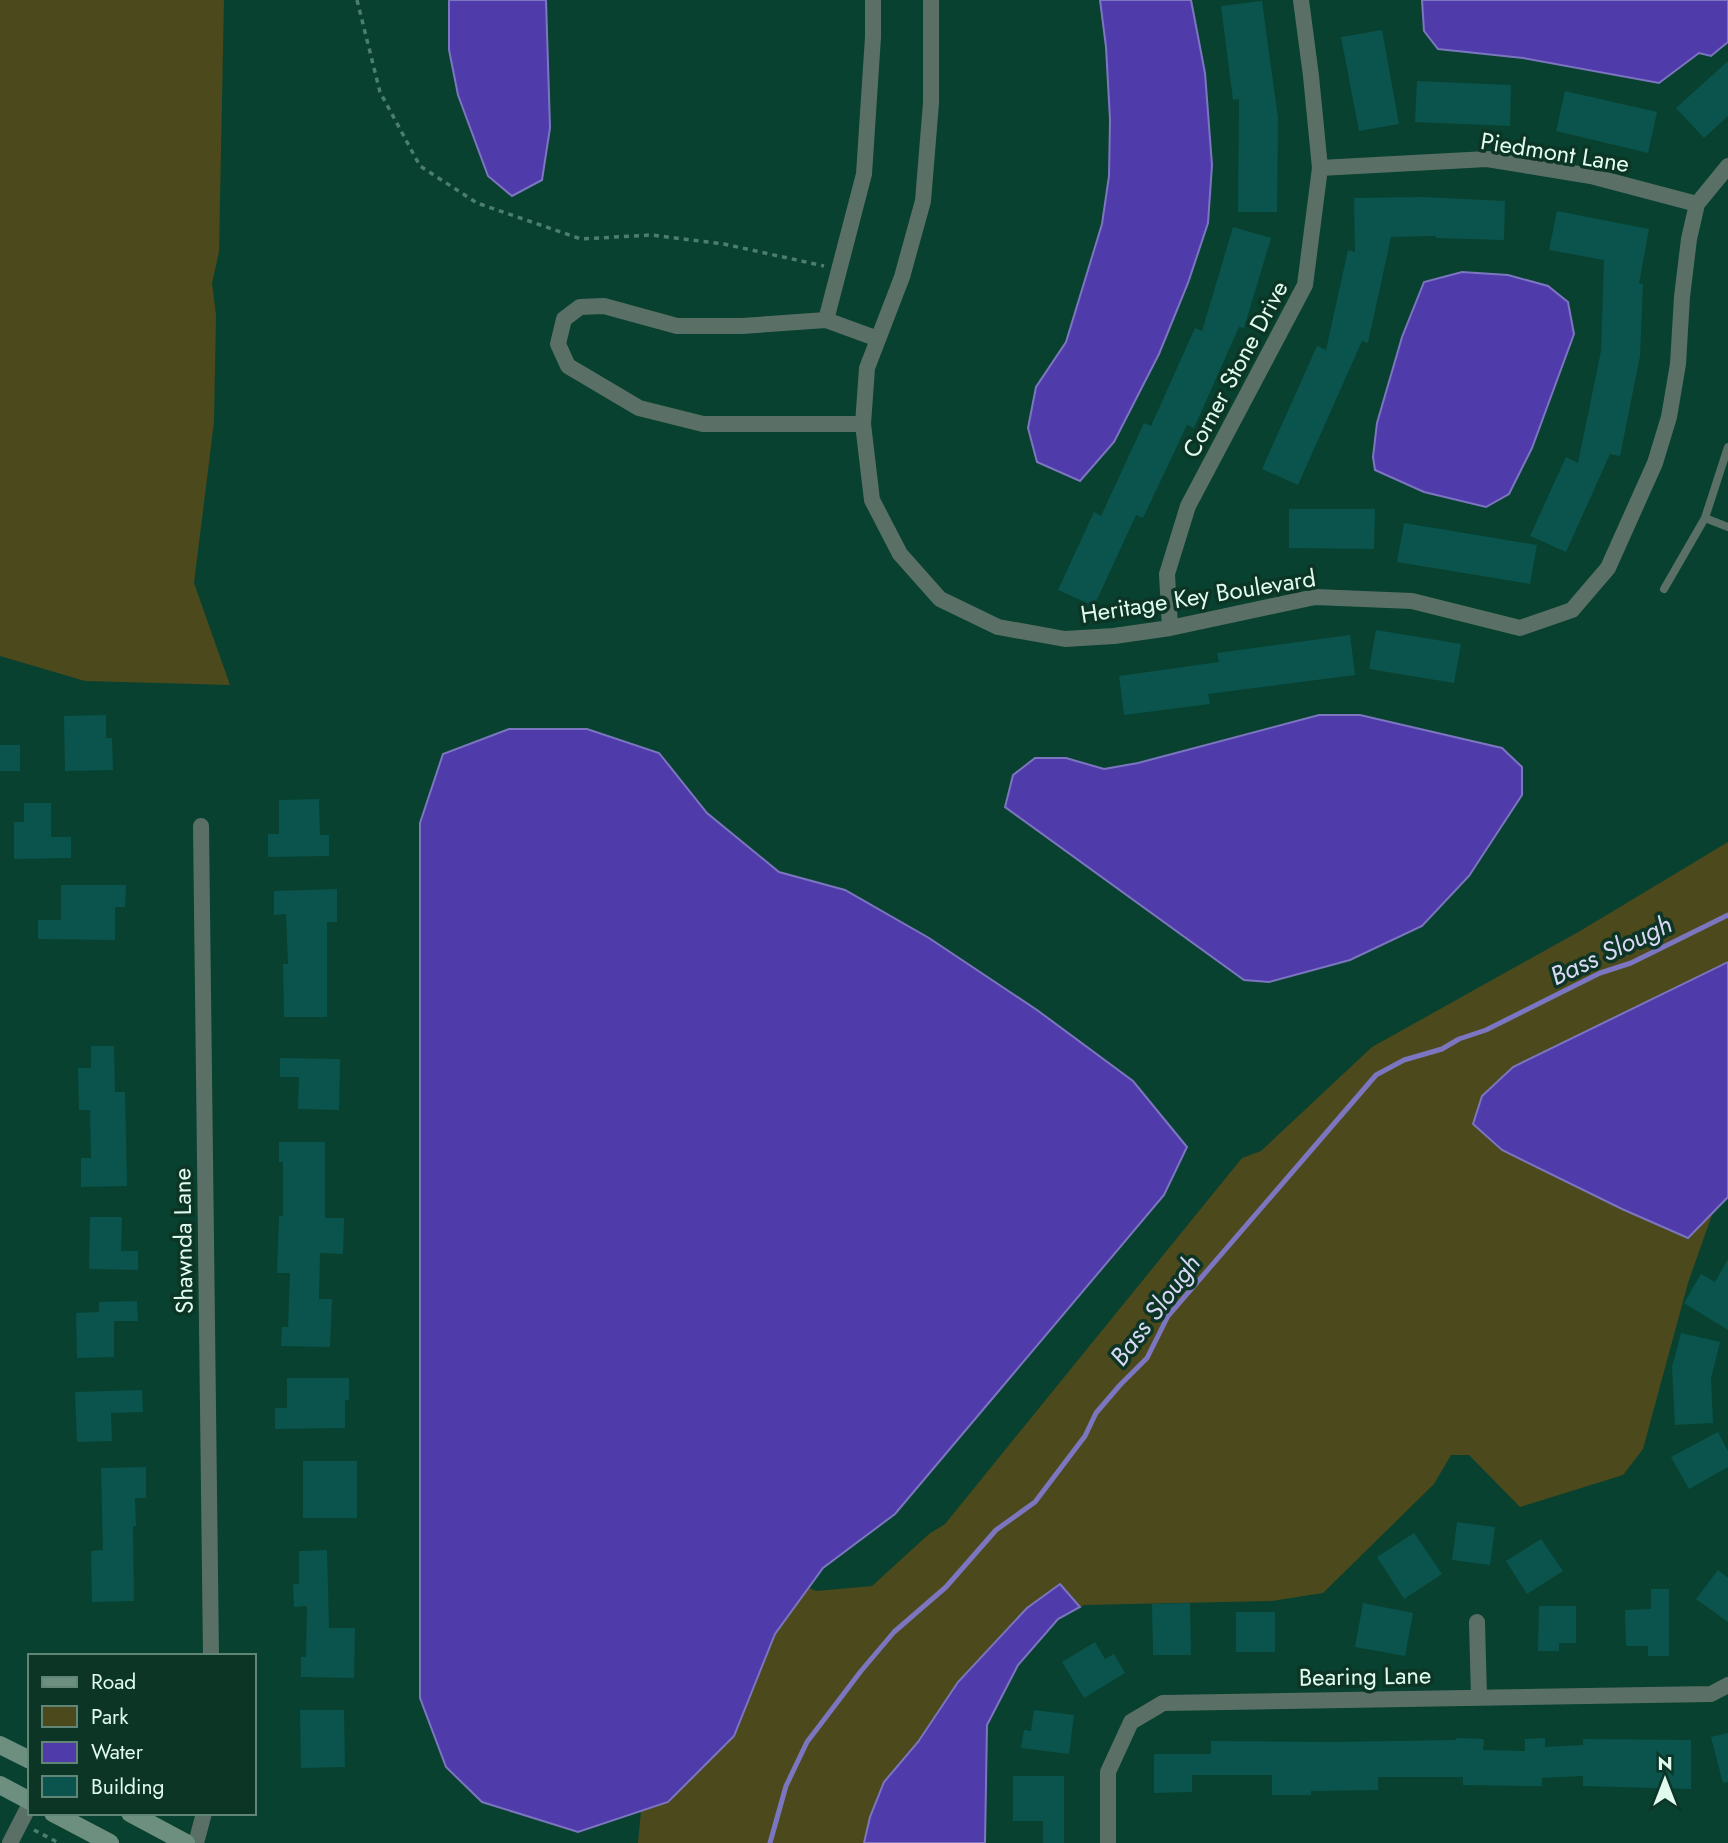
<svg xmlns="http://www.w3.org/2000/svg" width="1728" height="1843" viewBox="0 0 1728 1843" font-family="Jost,sans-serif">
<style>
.green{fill:#4c491c}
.water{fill:#4f3caa;stroke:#7b76bf;stroke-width:2}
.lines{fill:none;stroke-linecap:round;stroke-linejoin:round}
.stream{stroke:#7b76bf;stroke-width:5}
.building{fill:#0a544d}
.path{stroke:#4d7d6c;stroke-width:3.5;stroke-dasharray:5 5;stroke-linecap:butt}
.lane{stroke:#5a7066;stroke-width:8}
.street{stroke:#5a7066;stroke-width:16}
.secondary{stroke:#6d8f7f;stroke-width:18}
.labels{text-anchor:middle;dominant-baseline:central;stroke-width:7;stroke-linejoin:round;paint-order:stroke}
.street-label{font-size:24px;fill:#e1fcef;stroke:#0c3526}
.water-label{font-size:26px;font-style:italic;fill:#d9d9f6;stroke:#0c3526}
</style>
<rect width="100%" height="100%" fill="#08412f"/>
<path class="green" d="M0,0H224L219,252L212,283L216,315L214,422L194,583L230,685L85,681L0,656Z
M1728,842V962L1513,1067L1687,1238L1713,1212L1688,1283L1643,1449L1623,1475L1520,1507L1469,1455H1451L1434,1484L1323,1593L1272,1601L1084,1605L1080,1607L1060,1584L884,1782L870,1817L864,1843H638L641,1811L668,1802L734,1736L775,1634L809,1588L816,1591L872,1586L929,1534L945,1524L1242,1158L1261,1151L1372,1047L1580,931Z"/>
<path class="water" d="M449,0H546L550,128L542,180L512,196L488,176L458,95L449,50Z
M1100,0H1191L1205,73L1212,165L1208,223L1188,283L1159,354L1114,442L1080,481L1037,462L1028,428L1036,387L1066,342L1102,224L1109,176L1110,120L1106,47Z
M1422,0H1728V42L1711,56L1699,53L1659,83L1523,58L1438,49L1424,31Z
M1462,272L1508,275L1548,286L1568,302L1574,334L1532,448L1509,494L1486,507L1424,492L1375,470L1373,457L1377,423L1402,337L1424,282Z
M1319,715H1360L1502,748L1522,767V795L1469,876L1422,926L1350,960L1269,982L1244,980L1005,807L1013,775L1035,758H1066L1104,769L1138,763Z
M509,729H587L659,753L707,813L779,872L845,890L929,938L1037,1010L1133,1081L1187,1147L1164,1195L895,1514L823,1568L775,1634L734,1736L668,1802L578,1832L482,1802L446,1767L420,1698V823L443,754Z
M1728,962V1197L1688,1238L1622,1209L1502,1150L1473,1124L1482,1096L1513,1067Z
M1060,1584L1080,1607L1058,1619L1018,1665L987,1725L985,1843H864L870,1817L884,1782L918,1742L958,1682L1027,1608Z"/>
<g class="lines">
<path class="stream" d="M770,1843L786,1786L807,1742L861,1671L894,1632L946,1587L996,1530L1035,1502L1085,1436L1096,1413L1120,1385L1147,1358L1168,1316L1376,1075L1404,1060L1442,1049L1459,1039L1486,1030L1600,973L1631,963L1728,915"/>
</g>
<path class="building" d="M1262,1L1278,118L1277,212H1238L1239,99L1233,100L1221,6Z
M1382,30L1399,124L1359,131L1341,37Z
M1728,61V116L1704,138L1676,108Z
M1417,81L1511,85L1510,126L1415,122Z
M1565,91L1657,112L1648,153L1556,131Z
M1422,197L1505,201L1504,240L1436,238V236L1391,237L1368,343L1362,341L1298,485L1262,469L1317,346L1326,350L1348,250L1355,252L1354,198Z
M1557,211L1649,229L1639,284H1643L1640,356L1620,456L1610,454L1566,552L1530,536L1566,457L1578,463L1601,351L1604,260L1549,250Z
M1233,227L1271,238L1244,328L1239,327L1194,428L1187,425L1143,518L1136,515L1094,606L1058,590L1094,512L1101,516L1144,423L1151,426L1195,328L1202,331Z
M1289,509H1375L1374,549L1289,548Z
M1404,523L1537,545L1530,584L1397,562Z
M1376,630L1461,644L1454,683L1369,669Z
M1350,635L1355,675L1208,694L1210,704L1124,715L1119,676L1219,662L1217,653Z
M106,715V738H112L113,770L65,771L64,716Z
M0,745H20V771H0Z
M319,799L320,835H329V856L268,857V834H279V800Z
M24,803H51V837H71V858L14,859V822H24Z
M61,885H126L125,907H115V940L38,939V920H61Z
M337,889V922H327V1017H284L283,964H288L286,914L274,915V891Z
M91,1046H114L115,1092H125L127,1186L81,1187V1158H91L90,1110H79L78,1068H91Z
M280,1058L340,1059L339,1110L298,1109L299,1077H280Z
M279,1142H325V1218H344L343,1254L320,1253L319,1299H332L330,1347L281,1346L282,1327H288L290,1273H277L279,1216H283V1162H279Z
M90,1217H122L121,1251H138V1270L89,1269Z
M1728,1259V1330L1684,1303L1701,1274L1715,1282Z
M137,1301L138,1321H114V1357L77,1358L76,1313L99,1312V1302Z
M1681,1333L1720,1342L1711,1378L1713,1423L1675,1425L1672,1367Z
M287,1378H349V1400H345V1428L275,1429V1408H287Z
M142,1390L143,1412L111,1413L112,1441L77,1442L75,1392Z
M1718,1432L1728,1451V1467L1689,1489L1671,1457Z
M303,1461H357V1518H303Z
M146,1467V1498H135L136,1526H133L134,1601L92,1602L91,1551L103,1550L101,1468Z
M1457,1522L1495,1527L1490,1565L1452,1560Z
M1414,1533L1442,1574L1404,1599L1377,1557Z
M1541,1539L1563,1571L1527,1594L1506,1561Z
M327,1550L329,1628H355L354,1678L301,1677V1657H306L307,1606L294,1607L293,1584H299V1551Z
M1718,1570L1728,1578V1622L1696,1599Z
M1651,1589H1669V1656H1648V1646H1626L1625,1610L1651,1609Z
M1190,1603L1191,1655H1153L1152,1604Z
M1363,1603L1413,1613L1405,1656L1355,1647Z
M1539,1606H1576V1643H1559V1651H1538Z
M1236,1612H1275V1652H1236Z
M1095,1642L1105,1659L1114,1654L1125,1673L1084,1698L1062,1662Z
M300,1710H344L345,1767L301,1768Z
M1034,1710L1074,1715L1069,1754L1021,1748L1024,1730L1031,1731Z
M1728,1733V1782L1723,1783L1711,1737Z
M1456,1738L1484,1739L1483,1750L1525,1751V1739L1545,1738V1747L1583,1745V1739L1691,1740V1789L1583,1786V1776L1542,1778V1786H1526L1463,1785V1777H1378V1790L1311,1791V1795H1272V1775H1192V1792L1154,1793V1754H1211V1741L1333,1742L1456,1740Z
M1013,1776H1064V1843H1043V1821H1013Z"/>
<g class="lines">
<path class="path" d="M357,0L380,92L420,166L477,203L581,239L651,235L724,244L824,266
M34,1830L59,1843"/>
<path class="lane" d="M1705,518L1728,527
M1664,589L1705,518L1728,447"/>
<path class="street" d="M873,0V37L864,174L826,320L878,339
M931,0V103L923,201L902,277L867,368L863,424L872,500L900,554L940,599L998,627L1065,639L1114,636L1170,628L1315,597L1412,601L1520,628L1572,610L1608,568L1655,463L1669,417L1678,364L1682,297L1689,239L1697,204L1728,166
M1320,168L1487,159L1591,176L1697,204
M826,320L742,326H677L604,306L580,307L564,319L558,344L568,366L639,408L703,424H863
M1170,628L1167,574L1188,506L1305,285L1320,168L1311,76L1301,0
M201,826L211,1656
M1477,1622L1479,1697
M10,1843L30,1804
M196,1843L204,1813
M1108,1843V1772L1131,1722L1163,1703L1711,1694L1728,1685"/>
<path class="secondary" d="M0,1745L30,1760
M0,1785L30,1801
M53,1813L110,1843
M130,1813L186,1843"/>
</g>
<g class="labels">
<g class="street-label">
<text transform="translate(1555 152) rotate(9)">Piedmont Lane</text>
<text transform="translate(1235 369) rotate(-62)">Corner Stone Drive</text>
<text transform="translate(1198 596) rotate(-9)">Heritage Key Boulevard</text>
<text transform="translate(183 1241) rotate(-91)">Shawnda Lane</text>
<text transform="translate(1365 1676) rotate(-1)">Bearing Lane</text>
</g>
<g class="water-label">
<text transform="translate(1611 950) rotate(-25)">Bass Slough</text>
<text transform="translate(1155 1310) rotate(-53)">Bass Slough</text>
</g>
</g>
<rect x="28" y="1654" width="228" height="161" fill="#0c3526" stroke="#618576" stroke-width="2"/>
<rect x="42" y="1677" width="35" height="10" fill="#6d8f7f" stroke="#618576" stroke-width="2"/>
<text x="91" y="1689" font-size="21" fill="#e1fcef">Road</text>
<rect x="42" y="1706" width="35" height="21" fill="#4c491c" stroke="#618576" stroke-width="2"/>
<text x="91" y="1724" font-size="21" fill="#e1fcef">Park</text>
<rect x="42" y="1742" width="35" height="21" fill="#4f3caa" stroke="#618576" stroke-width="2"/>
<text x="91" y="1759" font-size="21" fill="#e1fcef">Water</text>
<rect x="42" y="1776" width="35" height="21" fill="#0a544d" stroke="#618576" stroke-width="2"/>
<text x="91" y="1794" font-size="21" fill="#e1fcef">Building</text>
<g transform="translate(1665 1780)" stroke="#0c3526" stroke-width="5" paint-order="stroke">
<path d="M0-5L12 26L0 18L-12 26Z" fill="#e1fcef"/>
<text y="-10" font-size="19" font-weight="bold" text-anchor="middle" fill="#e1fcef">N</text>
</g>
</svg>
